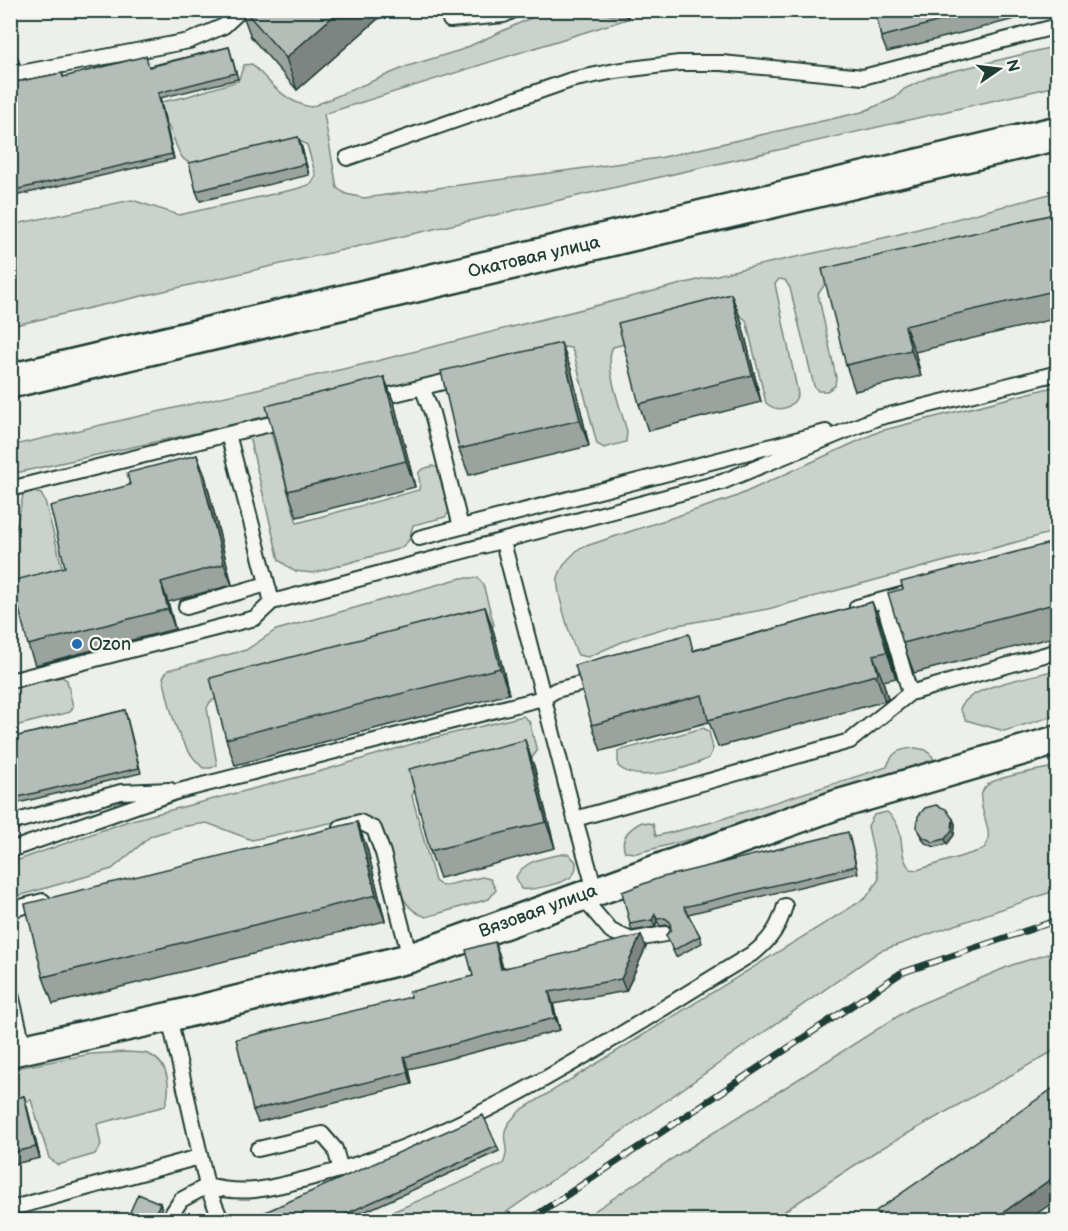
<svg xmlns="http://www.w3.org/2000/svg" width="1068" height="1231" viewBox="0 0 1068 1231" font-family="'Balsamiq Sans',sans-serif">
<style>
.green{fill:#cbd2cc;stroke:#758880;stroke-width:1.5}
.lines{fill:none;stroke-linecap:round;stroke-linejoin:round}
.service-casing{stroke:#1f3d34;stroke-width:18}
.minor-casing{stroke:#1f3d34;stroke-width:33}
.primary-casing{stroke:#1f3d34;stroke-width:38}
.service{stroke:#f6f6f2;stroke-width:14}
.minor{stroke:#f6f6f2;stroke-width:28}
.primary{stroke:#f6f6f2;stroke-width:33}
.rail-casing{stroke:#1f3d34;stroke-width:7}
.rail{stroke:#f6f6f2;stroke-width:4.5;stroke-dasharray:14;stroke-linecap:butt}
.wall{fill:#9ba39e;stroke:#1f3d34;stroke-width:1.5}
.shaded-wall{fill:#7e8481;stroke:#1f3d34;stroke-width:1.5}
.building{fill:#b4bdb8;stroke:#1f3d34;stroke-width:1.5}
.poi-dot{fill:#1f6fb2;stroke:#f6f6f2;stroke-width:2}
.labels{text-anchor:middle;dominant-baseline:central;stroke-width:4.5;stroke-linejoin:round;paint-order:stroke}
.street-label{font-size:18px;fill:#1f3d34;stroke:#f6f6f2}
.poi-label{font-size:18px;fill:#1f3d34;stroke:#f6f6f2;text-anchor:start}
</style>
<rect width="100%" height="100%" fill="#edefea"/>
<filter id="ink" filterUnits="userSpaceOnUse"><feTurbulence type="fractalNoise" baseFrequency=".0167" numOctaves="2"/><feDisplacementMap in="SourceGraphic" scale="12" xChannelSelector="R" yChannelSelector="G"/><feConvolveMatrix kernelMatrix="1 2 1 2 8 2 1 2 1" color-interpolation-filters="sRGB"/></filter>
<g filter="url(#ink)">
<path class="green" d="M546,11H594L627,19L324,114L337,188L346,194L364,198L659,158L862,112L895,98L904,89L932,76L1057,46V86L11,326L10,225L132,200L179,215L296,189L311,184L316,176L307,145L297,139L195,164C175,163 177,136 165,121L100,115L185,97L238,81L244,65L252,64C269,81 285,103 311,107L408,66L461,50Z
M1057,192V227L826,283L818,294L836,377L835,386L827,391H818L814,386L790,288L785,280L779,279L775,284L798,394C793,408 779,414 766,403L746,320L739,315L613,347C603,363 622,413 627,431L626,442L604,448L597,444L574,354L571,348L564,347L407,386L11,474L10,446L365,364L737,270L892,236Z
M1057,386V531L768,609L672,626L631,638L588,657L578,655C572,644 555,588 558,578C562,564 570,557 580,548L735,497L880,431Z
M270,429L297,523L419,490C423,474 409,472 433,466L438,468L449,512L445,517L413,525L409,540L401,548L313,573L294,571L279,560L249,436L252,433Z
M31,491L41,494L45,501L65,578L61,586L11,598V552L23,495Z
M461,578H478L483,584L494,625L488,632L217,698L210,702L207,708L217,765L211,768H203C176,743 171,712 163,677L168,670L246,650L276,630Z
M1057,670V715L1004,731L966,720L960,709C967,686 1035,676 1057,670Z
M62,677L67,680L73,707L70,712L11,727V688Z
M523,716L529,721L537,751L531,759L415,789L412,796L435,881L442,886L482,877L490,879L496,890L489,899L426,917C391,906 397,862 384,834C379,824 367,821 357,817L252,840L207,823L180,827L151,836L112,869L11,898L10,863L128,821L318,772L429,739Z
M703,728L709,731L713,749L709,758C688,768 637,785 618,766V751Z
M916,748L926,750L933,757V763L719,832L637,853L625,852C619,837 630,828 642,822L653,824L656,836L709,823L887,767C892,751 900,749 916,748Z
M1057,766V890L880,951L495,1220H374L503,1164C514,1140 490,1138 521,1110L866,898L879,879L868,826L874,815L887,812C909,831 895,850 910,869L917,870L982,850C1003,832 963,797 992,782C1008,774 1039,771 1057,766Z
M563,854H569L576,862C576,868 576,871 572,876C565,883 531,891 521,889L516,877C525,859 546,858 563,854Z
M1057,951V1049L875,1152L771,1220H581L675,1157L911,1008L1012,965Z
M126,1052C133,1053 144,1052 150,1055C170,1064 171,1090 165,1106L97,1124L101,1145L95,1154L58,1165L49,1158L31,1100L11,1105V1069L91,1054Z"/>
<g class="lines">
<g class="service-casing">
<path id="service" d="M450,20L504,15L514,10
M10,75L189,41L224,26L241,10
M347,158L571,80L615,71L679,63H722L863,77L1058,26
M422,387L432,413L461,527
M374,399L460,378
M228,434L288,420
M10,489L228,434L272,602
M419,538L826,432
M503,542L575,819
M883,600L910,693L1058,651
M186,607L267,584
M857,607L905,594
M10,681L255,618L272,602L722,482L877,418L1058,373
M10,823L121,792L170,790
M341,827L360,822L374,829L383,853L410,958
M10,850L179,791L543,698L556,690L596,680
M595,890L575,819L850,741L910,693
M581,896L611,931L631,940L665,934
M10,910L43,901
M10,990L24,1049
M169,1017L207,1186C247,1196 271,1188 310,1178C472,1137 613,1037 755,952C772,938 779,926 785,906
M258,1149L322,1134L335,1149L341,1170
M20,1206L199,1157
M168,1220L181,1200L207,1186L221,1220"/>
</g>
<g class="minor-casing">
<path id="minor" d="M10,1052L169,1017L410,958L836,805L1058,740"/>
</g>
<g class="primary-casing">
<path id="primary" d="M10,381L1058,133"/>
</g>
<use href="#service" class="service"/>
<use href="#minor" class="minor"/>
<use href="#primary" class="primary"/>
<g class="rail-casing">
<path id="rail" d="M529,1220L901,973L1058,920"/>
</g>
<use href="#rail" class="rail"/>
</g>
<path class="wall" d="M241,10H388L297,90L251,37Z
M604,10H629L628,17Z
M703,10H731L730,17Z
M875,10H1013L1015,19L887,52L881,37Z
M229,47L238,79L160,98L174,159L10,197V83L62,73L64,77L150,66Z
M10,50L18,59L20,64L10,60Z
M298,137L302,148L309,175L200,201L196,191Z
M1058,213V318L915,352L921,376L855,391L846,365Z
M731,294L741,320L761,402L648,431L639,404Z
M571,369L589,446L469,475L459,449Z
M384,377L394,403L415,487L297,517L288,491Z
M205,476L232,585L168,602L175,629L35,665L28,645L65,567Z
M1058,541V636L914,673L903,643V589Z
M872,602L882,628L896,678L883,681L888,699L885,701L718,747L709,722L601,751L592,725L695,650Z
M485,607L494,633L509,694L235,765L226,739Z
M125,710L141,773L10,805V738Z
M534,766L555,848L440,878L430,851Z
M953,819L955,824L954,835L947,844L935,847L925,843L919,833L917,828Z
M357,822L367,848L385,921L53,1004L43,977Z
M850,839L858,873L688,914L700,936L702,943L676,957L666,935L671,930V928L668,925L660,926L657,921L655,927L632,931L630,924Z
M646,947L626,991L553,1004L560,1030L409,1069L412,1084L258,1122L253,1110L411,997L473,976L499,954L503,968Z
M24,1096L27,1107L40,1158L10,1165V1100Z
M497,1146L499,1151L344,1221H245Z"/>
<path class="shaded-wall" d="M340,10H388L297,90L286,58Z
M626,10H629L628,17L626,12Z
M728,10H731L730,17L728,12Z
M158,93L160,98L174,159L172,154Z
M298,137L302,148L309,175L305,164Z
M731,294L741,320L761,402L752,375Z
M905,326L915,352L921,376L911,350Z
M561,343L571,369L589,446L580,420Z
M384,377L394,403L415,487L406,461Z
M197,455L205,476L232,585L224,564Z
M161,582L168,602L175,629L168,609Z
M872,602L882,628L896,678L887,652Z
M485,607L494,633L509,694L500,668Z
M873,655L883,681L888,699L885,701L876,675Z
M525,740L534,766L555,848L546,822Z
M953,819L955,824L954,835L947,844L945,839Z
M357,822L367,848L385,921L376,895Z
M655,914L657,921L655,927L652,920Z
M641,935L646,947L626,991L621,979Z
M495,942L499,954L506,981L501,969Z
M549,992L553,1004L560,1030L555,1018Z
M404,1057L409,1069L412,1084L408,1072Z
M24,1096L27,1107L40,1158L36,1147Z
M1058,1174V1199L1026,1221H991Z
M160,1203L162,1209L157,1221H152Z"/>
<path class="building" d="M244,10H340L286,58Z
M875,10H981L881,37Z
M229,47L236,73L158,93L172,154L10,191V83L62,73L63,77L146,56L149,67Z
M10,50L18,59L10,55Z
M298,137L305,164L196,191L189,163Z
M1058,213V290L905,326L911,350L846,365L822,269Z
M731,294L752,375L639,404L618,323Z
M561,343L580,420L459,449L441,371Z
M384,377L406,461L288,491L266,406Z
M197,455L224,564L161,582L168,609L28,645L12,581L65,567L50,506L130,485L127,473Z
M1058,541V603L903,643L888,593L903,589L901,582Z
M872,602L887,652L873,655L878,673L876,675L708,720L702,695L592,725L575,665L689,634L693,651Z
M485,607L500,668L226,739L210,678Z
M125,710L139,768L10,799V738Z
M525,740L546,822L430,851L409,769Z
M936,805L946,809L953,819L952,830L945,839L933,842L923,837L917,828L918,816L925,808Z
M357,822L376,895L43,977L25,904Z
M848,832L856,866L684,907L700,936L674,950L666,935L671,930L670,922L665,918L657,919L655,914L652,920L630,924L622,892L659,878Z
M641,935L621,979L549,992L555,1018L404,1057L408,1072L253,1110L236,1039L411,997L409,992L473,976L466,950L479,946L495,942L501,969Z
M1058,1085V1174L991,1221H883L876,1211Z
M24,1096L36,1147L10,1153V1100Z
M483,1115L497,1146L330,1221H245Z
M138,1194L160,1203L152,1221H126Z"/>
</g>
<circle class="poi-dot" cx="77" cy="644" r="6"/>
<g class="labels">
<g class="street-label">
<text transform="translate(534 257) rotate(-13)">Окатовая улица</text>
<text transform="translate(538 911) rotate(-20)">Вязовая улица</text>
</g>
<g class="poi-label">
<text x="89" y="644">Ozon</text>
</g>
</g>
<rect width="1068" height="1231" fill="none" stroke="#f6f6f2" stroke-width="36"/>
<rect x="18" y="18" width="1032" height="1195" fill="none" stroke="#1f3d34" stroke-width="2" filter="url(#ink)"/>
<g transform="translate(999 69) rotate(76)" stroke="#f6f6f2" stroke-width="4.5" paint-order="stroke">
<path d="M0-4.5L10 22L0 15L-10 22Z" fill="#1f3d34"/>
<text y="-9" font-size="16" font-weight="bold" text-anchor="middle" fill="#1f3d34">N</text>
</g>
</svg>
